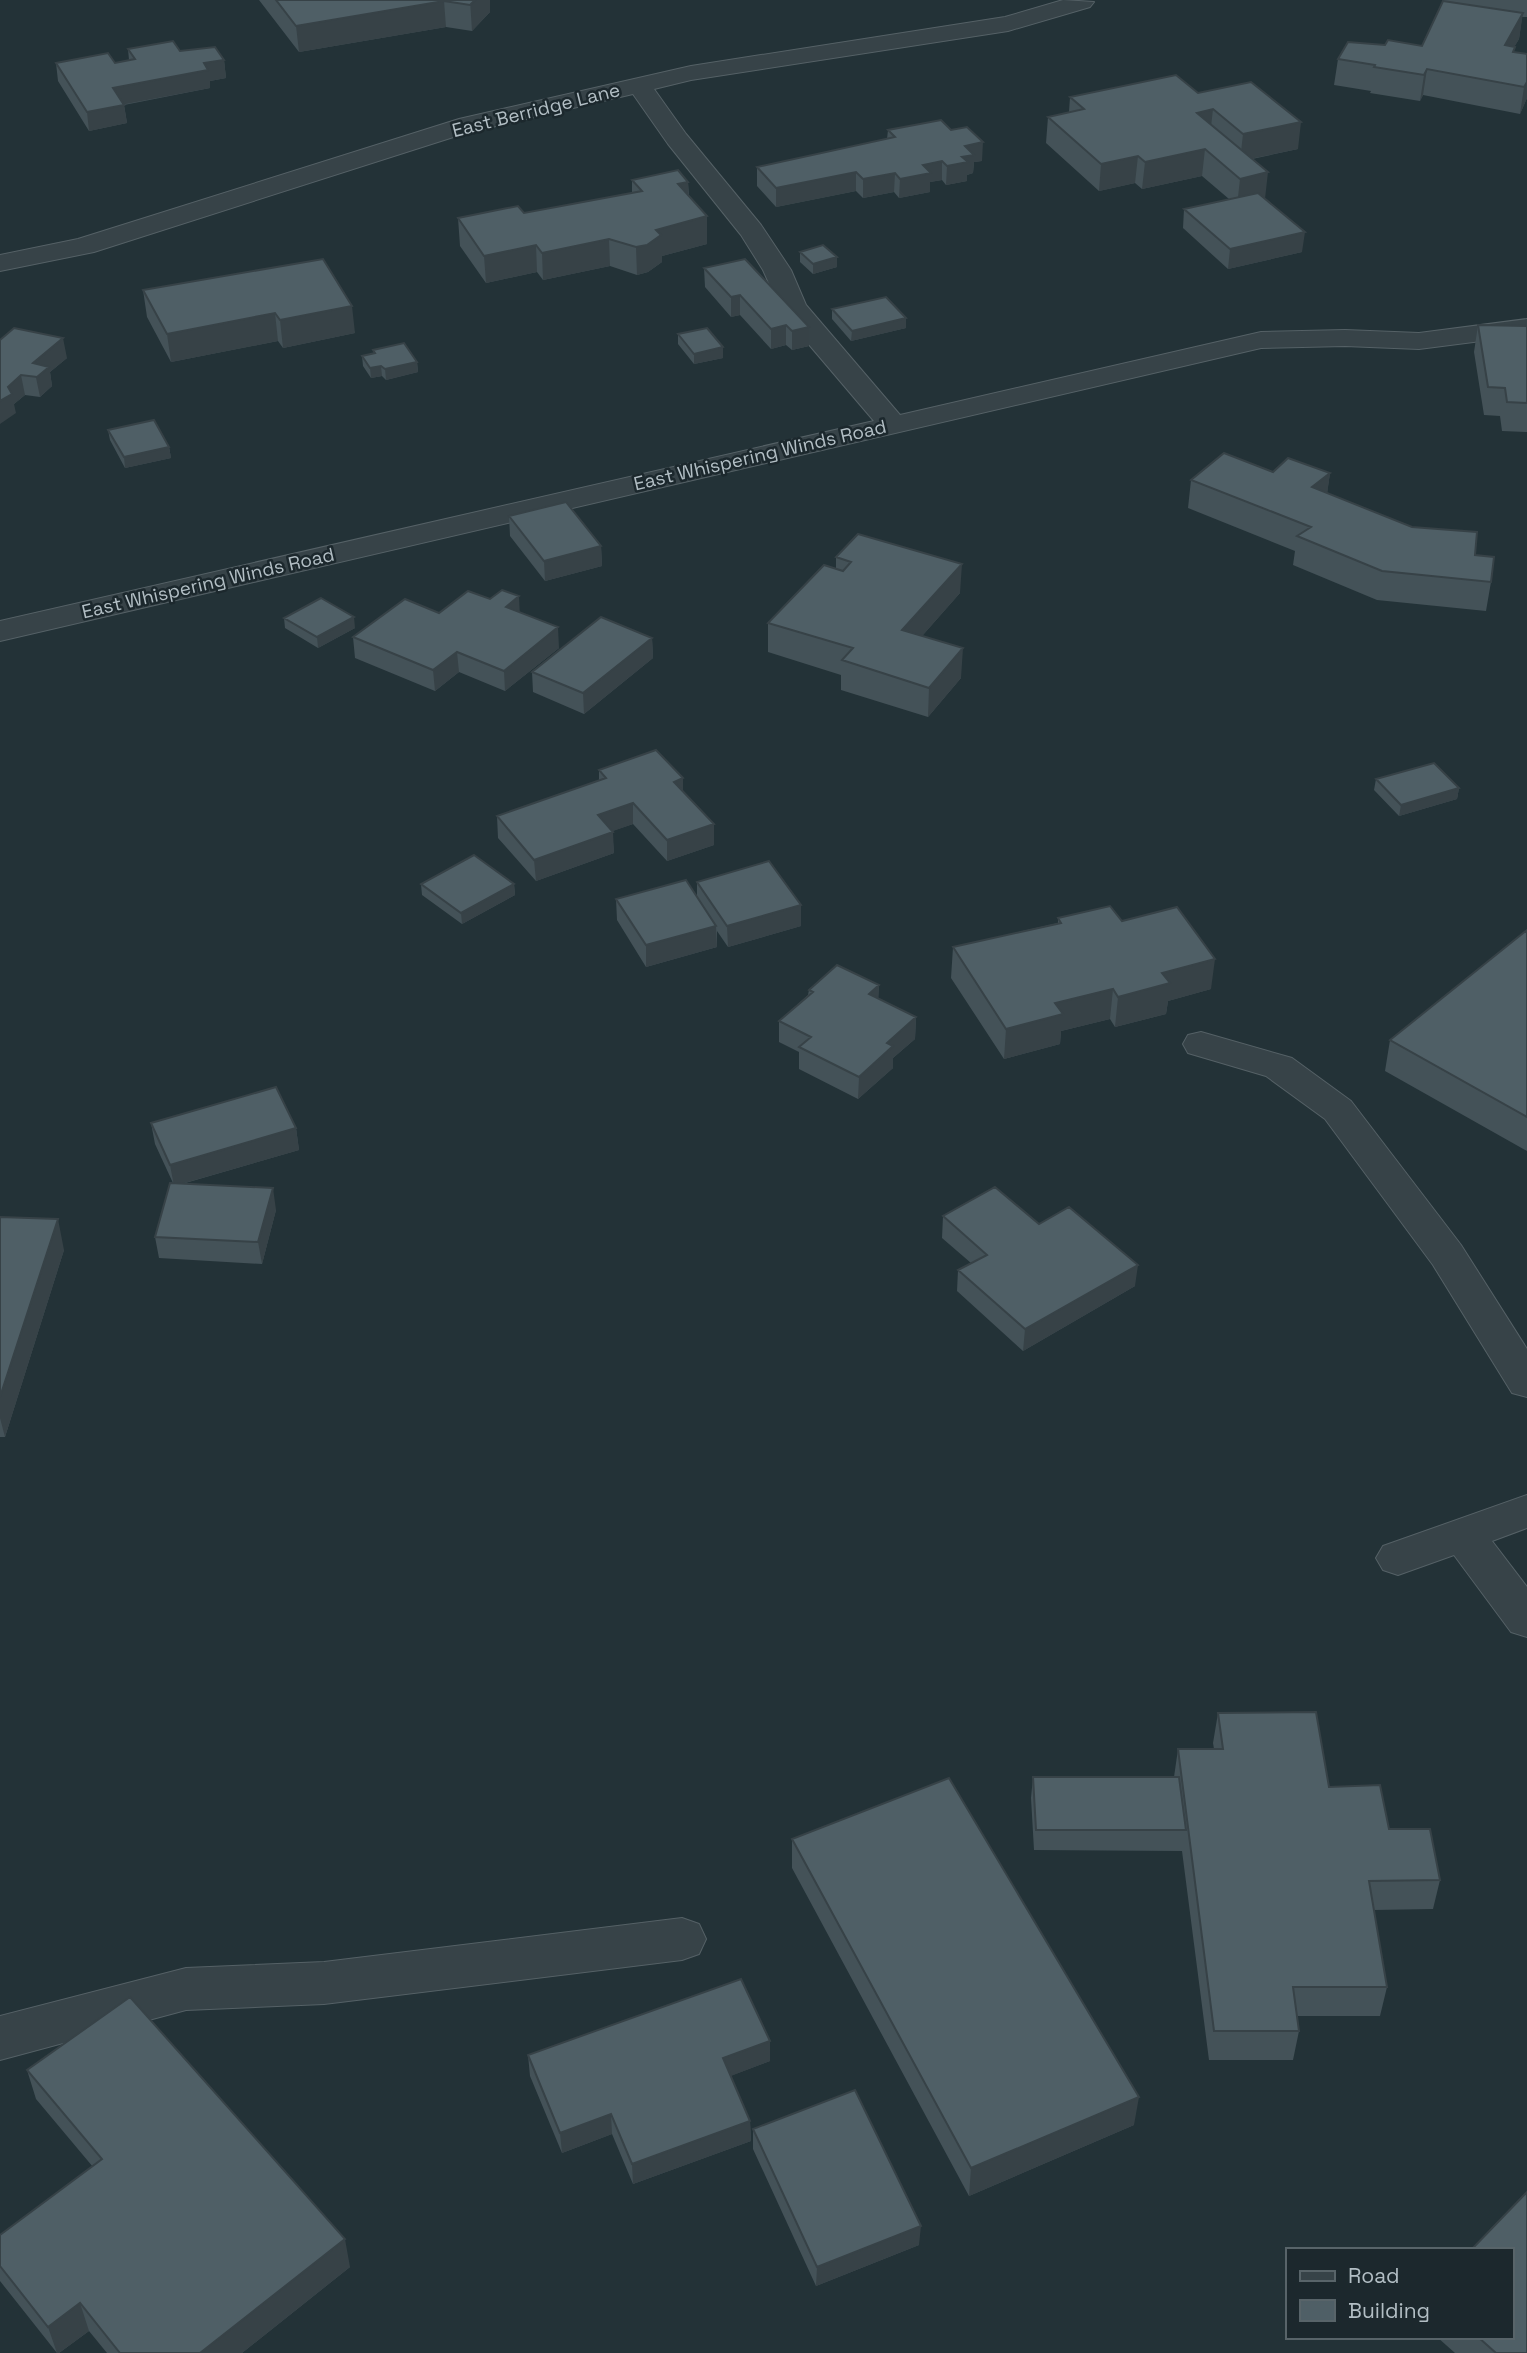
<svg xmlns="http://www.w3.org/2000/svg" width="1527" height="2353" viewBox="0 0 1527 2353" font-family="'Space Grotesk',sans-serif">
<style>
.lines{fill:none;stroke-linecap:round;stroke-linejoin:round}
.minor-casing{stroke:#556166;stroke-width:2}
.minor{fill:#374348;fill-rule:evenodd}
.wall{fill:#445258}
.shaded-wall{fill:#374247}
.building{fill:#4f5f66;stroke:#374247;stroke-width:2}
.labels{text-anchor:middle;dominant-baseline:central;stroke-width:5;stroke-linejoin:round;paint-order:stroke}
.far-street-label{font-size:19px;fill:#b2bec4;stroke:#1c282d}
</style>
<rect width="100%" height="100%" fill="#233237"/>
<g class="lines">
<g class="minor-casing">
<path id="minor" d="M1063,0L1094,2L1090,7L1008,31L691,80L654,89L686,134L761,225L791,270L806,305L900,415L1261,332L1345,330L1419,333L1527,319V335L1419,349L1345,346L1261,348L0,641V621L874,421L783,314L763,270L741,235L668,144L633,94L466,133L94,252L0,271V255L78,239L459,119L691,66L1005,17Z
M1201,1032L1292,1058L1351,1101L1461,1245L1527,1349V1397L1512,1393L1433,1265L1325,1119L1266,1076L1188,1053L1183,1044L1188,1035Z
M1527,1495V1528L1492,1541L1527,1587V1637L1511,1632L1454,1555L1398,1575L1383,1570L1376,1558L1383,1546Z
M682,1918L699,1924L706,1939L699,1954L682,1960L324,2004L186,2010L0,2060V2016L186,1968L324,1962Z"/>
</g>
<use href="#minor" class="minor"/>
</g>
<path class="wall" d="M259,0H490V12L472,31L446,27L299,52Z
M1444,0H1527V17H1522L1519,39L1514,47V52L1527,54V98L1520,114L1423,95L1420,101L1370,93L1371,91L1334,85L1338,59L1385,45L1422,46Z
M128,49L180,51L224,60L226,78L210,81V88L124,105L127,123L89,131L58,81L56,63H115L129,60Z
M1198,93L1298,149L1252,159L1265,199L1302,252L1228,269L1183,228L1184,209L1229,199L1202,176L1142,189L1135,183L1099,191L1046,143L1048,117L1069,112L1070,97Z
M888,130L982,161L974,162L973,173L967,175V181L946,185L942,180L930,182V192L899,198L894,192L863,198L856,191L776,207L757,186V167L887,139Z
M632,180L688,182L689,196L707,244L662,256V262L648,272L637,275L610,266L543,280L537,272L486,283L460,246L458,218L524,213L632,193Z
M800,252L837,257V267L813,274L800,262Z
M323,259L355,333L283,348L278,341L171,362L147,317L143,290Z
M745,259L809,346L792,350L786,345L771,349L740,315L731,317L705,287L704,268Z
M832,309L906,328L851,341L832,319Z
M1478,325L1527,326V432L1502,431L1500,416L1484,415L1474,352Z
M678,334L723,347V358L694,364L678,344Z
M0,340L67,358L50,372L52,386L40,397L25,395L14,404L16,413Z
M373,350L417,362L418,372L386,380L382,376L371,378L363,366L362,356L374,354Z
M108,430L169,447L171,458L125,468L110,440Z
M1273,472L1330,473L1327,493L1475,555L1491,582L1486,611L1377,600L1293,565L1295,551L1188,508L1191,480Z
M509,516L601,546L602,566L545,581L510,536Z
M836,557L960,593L922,636L961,678L928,717L841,690V675L768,652V623L836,569Z
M520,612L559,648L505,691L459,672L435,691L355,658L353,637L439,613Z
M284,618L355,628L318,648L285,628Z
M652,638L653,658L584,714L533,692L532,672Z
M599,770L714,824V845L667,861L633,824L612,831L614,853L536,881L498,838L497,816L599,781Z
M1376,779L1459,788L1457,799L1399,816L1374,790Z
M697,882L801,926L728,947L717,931V947L646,967L617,920L616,899L697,896Z
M421,884H514L515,895L462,924L422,895Z
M1058,918L1122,921L1211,989L1168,1001L1166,1014L1115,1027L1110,1019L1061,1031L1060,1044L1004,1059L951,978L953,947L1058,923Z
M1527,930V1151L1385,1071L1390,1040Z
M879,985L878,999L916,1017L915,1039L893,1058V1068L858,1099L799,1069V1052L779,1042V1021L808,995L809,990Z
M151,1123L296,1128L299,1150L182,1184L276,1210L262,1264L159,1258L155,1237L173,1183L155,1144Z
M943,1216L1039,1224L1135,1286L1023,1351L957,1291L958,1270L971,1263L942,1238Z
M0,1217L64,1250L5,1437H0Z
M1218,1713L1329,1787L1389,1829L1440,1880L1433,1909L1374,1910L1387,1987L1380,2016H1297L1299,2031L1293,2060H1209L1182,1851L1034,1850L1031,1798L1033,1777H1174L1178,1749H1214L1213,1743Z
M792,1839L1134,2125L969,2196L792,1868Z
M770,2041V2061L730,2076L750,2121L751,2141L633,2184L612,2134L562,2153L530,2076L528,2055Z
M27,2070L350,2267L242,2353H107L89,2331L59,2353H57L0,2281V2235L93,2167L36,2099Z
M753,2129L919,2245L816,2286L753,2149Z
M1437,2337H1511L1527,2353H1455Z"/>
<path class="shaded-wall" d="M470,0H490V12L472,31Z
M444,1L446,27L299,52L296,26Z
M1523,13L1519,39L1500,71L1505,45Z
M224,60L226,78L210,81V88L115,106L113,88L204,63Z
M1427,69L1423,95L1420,101L1424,75Z
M1527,82V98L1520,114L1524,87Z
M124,105L127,123L89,131L87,112Z
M1213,109L1210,136L1197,113Z
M1301,122L1298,149L1240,161L1243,134Z
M983,142L982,161L974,162L973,173L967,175V181L946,185L947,166L965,146Z
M1205,149L1202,176L1142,189L1145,162Z
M1138,156L1135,183L1099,191L1101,164Z
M942,161V180L930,182V192L899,198L900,179L923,165Z
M856,172V191L776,207V188Z
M1268,172L1265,199L1237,206L1240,179Z
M895,173L894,192L863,198V179Z
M688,182L689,209L678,184Z
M707,216V244L662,256V262L648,272L637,275L636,247L656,230Z
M1305,232L1302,252L1228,269L1230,249Z
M609,239L610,266L543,280L542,253Z
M536,245L537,272L486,283L484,256Z
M837,257V267L813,274V264Z
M740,295V315L731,317V297Z
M352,306L355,333L283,348L280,320Z
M275,313L278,341L171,362L167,334Z
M906,318V328L851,341L852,331Z
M786,325V345L771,349V329Z
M809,327V346L792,350V331Z
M63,338L67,358L50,372L52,386L40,397L33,363Z
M723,347V358L694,364V354Z
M417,362L418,372L386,380L385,369Z
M381,366L382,376L371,378L370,368Z
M21,375L25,395L14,404L16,413L0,424V401L8,387Z
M169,447L171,458L125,468L124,457Z
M1330,473L1326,502L1312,487Z
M601,546L602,566L545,581L544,561Z
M962,564L960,593L901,660L902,630Z
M519,596L520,617L506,607Z
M354,617L355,628L318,648L317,637Z
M558,627L559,648L505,691L504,671Z
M652,638L653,658L584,714L583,693Z
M963,648L961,678L928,717L929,688Z
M457,652L459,672L435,691L433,670Z
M683,778V799L674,782Z
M1459,788L1457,799L1399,816L1401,805Z
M633,803V824L599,836L598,815Z
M714,824V845L667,861V840Z
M613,832L614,853L536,881L534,860Z
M514,884L515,895L462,924L461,913Z
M801,905V926L728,947L727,926Z
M716,926L717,947L646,967V945Z
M1215,959L1211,989L1168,1001L1166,1014L1115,1027L1118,997L1162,973Z
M879,985L878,1006L869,994Z
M1113,989L1110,1019L1061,1031L1060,1044L1004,1059L1006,1029L1055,1003Z
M916,1017L915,1039L893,1058V1068L858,1099L859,1077L887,1043Z
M296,1128L299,1150L174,1186L170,1165Z
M273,1188L276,1210L262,1264L258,1242Z
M58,1219L64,1250L5,1437L0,1418V1397Z
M1138,1265L1135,1286L1023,1351L1025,1329Z
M770,2041V2061L723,2079V2058Z
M1139,2097L1134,2125L969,2196L971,2168Z
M611,2114L612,2134L562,2153L560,2133Z
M750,2121L751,2141L633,2184L632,2164Z
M921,2226L919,2245L816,2286L817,2267Z
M345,2239L350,2267L242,2353H200Z
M80,2303L89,2331L59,2353H57L48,2327Z"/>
<path class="building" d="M276,0H475L470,5L444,1L296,26Z
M1443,1L1523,13L1505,45L1515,47L1513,52L1527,54V82L1524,87L1427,69L1424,75L1374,67L1375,65L1338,59L1348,42L1385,45L1388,40L1422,46Z
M173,41L180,51L215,47L224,60L204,63L208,70L113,88L124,105L87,112L56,63L108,53L115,63L135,59L128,49Z
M1176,75L1198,93L1251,82L1301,122L1243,134L1213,109L1197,113L1268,172L1240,179L1205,149L1145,162L1138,156L1101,164L1048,117L1084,109L1070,97Z
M941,120L951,130L967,127L983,142L965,146L974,155L962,157L968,162L947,166L942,161L923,165L931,173L900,179L895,173L863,179L856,172L776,188L757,167L895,137L888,130Z
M678,170L688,182L678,184L707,216L656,230L661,235L647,245L636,247L609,239L542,253L536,245L484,256L458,218L518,206L524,213L642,191L632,180Z
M1258,193L1305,232L1230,249L1184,209Z
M823,245L837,257L813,264L800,252Z
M323,259L352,306L280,320L275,313L167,334L143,290Z
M745,259L809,327L792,331L786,325L771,329L740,295L731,297L704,268Z
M886,297L906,318L852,331L832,309Z
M1478,325L1527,326V403L1507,402L1505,388L1488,387Z
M14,328L63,338L33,363L49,367L37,377L21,375L8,387L12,394L0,401V340Z
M707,328L723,347L694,354L678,334Z
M404,343L417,362L385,369L381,366L370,368L362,356L375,353L373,350Z
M154,420L169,447L124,457L108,430Z
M1224,453L1273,472L1288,458L1330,473L1312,487L1412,527L1477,532L1475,555L1494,557L1491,582L1382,571L1297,536L1311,527L1191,480Z
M566,502L601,546L544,561L509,516Z
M858,534L962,564L902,630L963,648L929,688L842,660L853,648L768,623L824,565L843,571L851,562L836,557Z
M502,590L519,596L506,607L558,627L504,671L457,652L433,670L353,637L405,599L439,613L468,591L490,599Z
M321,598L354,617L317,637L284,618Z
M601,617L652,638L583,693L532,672Z
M656,750L683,778L674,782L714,824L667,840L633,803L598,815L613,832L534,860L497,816L606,778L599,770Z
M1434,763L1459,788L1401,805L1376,779Z
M474,855L514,884L461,913L421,884Z
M769,861L801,905L727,926L697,882Z
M686,880L716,926L646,945L616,899Z
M1110,906L1122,921L1177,907L1215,959L1162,973L1170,983L1118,997L1113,989L1055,1003L1063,1014L1006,1029L953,947L1061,923L1058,918Z
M1527,930V1117L1390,1040Z
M837,965L879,985L869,994L916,1017L887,1043L893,1046L859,1077L799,1047L811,1037L779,1021L813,992L809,990Z
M276,1087L296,1128L170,1165L151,1123Z
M170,1183L273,1188L258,1242L155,1237Z
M995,1187L1039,1224L1069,1207L1138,1265L1025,1329L958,1270L987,1255L943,1216Z
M0,1217L58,1219L0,1397Z
M1316,1712L1329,1787L1380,1785L1389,1829H1430L1440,1880L1369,1881L1387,1987H1293L1299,2031H1214L1178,1749H1223L1218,1713Z
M1033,1777H1179L1186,1830H1036Z
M949,1778L1139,2097L971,2168L792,1839Z
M741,1979L770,2041L723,2058L750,2121L632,2164L611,2114L560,2133L528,2055Z
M130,1997L345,2239L200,2353H120L80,2303L48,2327L0,2266V2235L102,2159L27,2070Z
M855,2090L921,2226L817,2267L753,2129Z
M1527,2192V2353H1496L1478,2337H1511V2250H1471Z"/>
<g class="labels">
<g class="far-street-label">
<text transform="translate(536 110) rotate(-14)">East Berridge Lane</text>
<text transform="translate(760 455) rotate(-13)">East Whispering Winds Road</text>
<text transform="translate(208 583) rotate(-13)">East Whispering Winds Road</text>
</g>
</g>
<rect x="1286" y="2248" width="228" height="91" fill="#1c282d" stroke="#586469" stroke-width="2"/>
<rect x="1300" y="2271" width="35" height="10" fill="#374348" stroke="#586469" stroke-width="2"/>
<text x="1348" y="2283" font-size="21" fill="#b2bec4">Road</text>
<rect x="1300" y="2300" width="35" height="21" fill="#4f5f66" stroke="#586469" stroke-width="2"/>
<text x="1348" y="2318" font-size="21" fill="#b2bec4">Building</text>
</svg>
